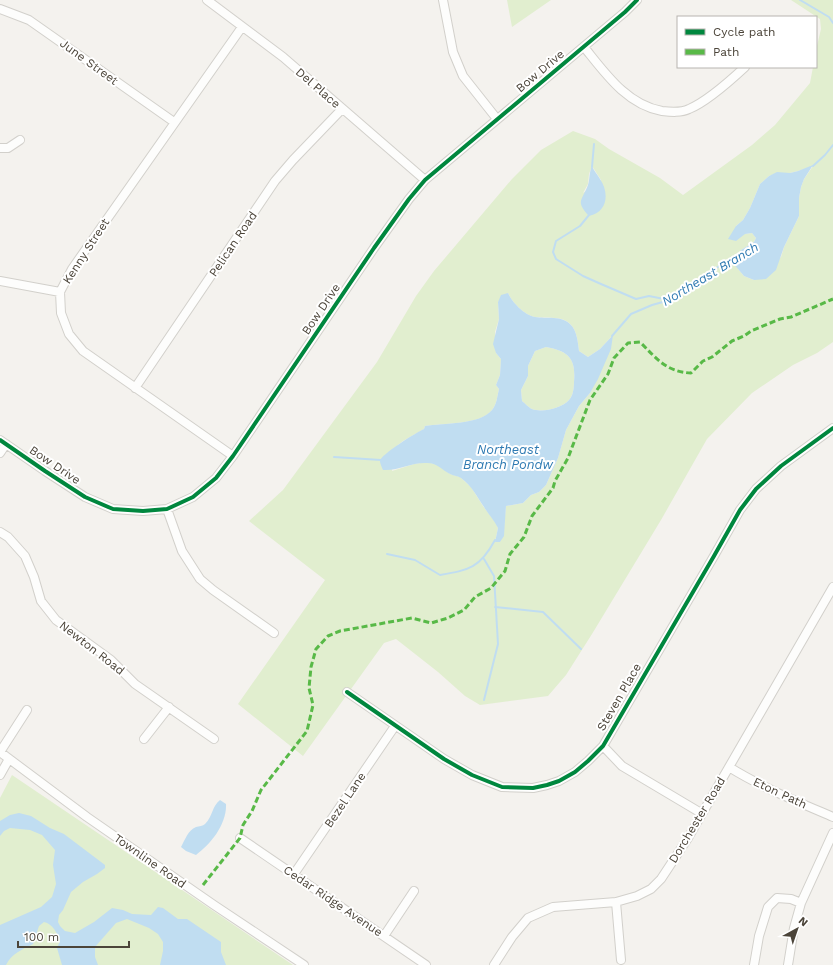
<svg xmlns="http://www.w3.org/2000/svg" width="833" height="965" viewBox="0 0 833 965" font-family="'Work Sans',sans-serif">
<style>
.green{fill:#e1eecf;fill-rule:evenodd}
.water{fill:#c0ddf1;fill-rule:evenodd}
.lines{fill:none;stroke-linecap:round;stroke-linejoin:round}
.stream{stroke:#c0ddf1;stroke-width:2}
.minor-casing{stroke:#d2d0cb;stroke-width:10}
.minor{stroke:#fdfdfc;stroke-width:8}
.quiet{stroke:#58b947;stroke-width:3;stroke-dasharray:6 3;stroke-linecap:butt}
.cycleway-casing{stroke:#fff;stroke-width:6}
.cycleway{stroke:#00873e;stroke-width:4}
.labels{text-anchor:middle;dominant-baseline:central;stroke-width:4;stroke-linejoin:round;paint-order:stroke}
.street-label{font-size:12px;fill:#4b4439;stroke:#fff}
.water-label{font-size:13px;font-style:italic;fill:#2e7ab2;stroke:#fff}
</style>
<rect width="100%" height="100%" fill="#f4f2ee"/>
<path class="green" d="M507,0H551L512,27Z
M791,0H833V342L817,353L793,365L752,393L707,439L661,520L592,634L566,675L548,696L480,705L465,696L438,672L396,639L384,643L303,756L238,704L325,580L249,521L283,490L377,362L416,296L434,271L512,179L541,150L573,131L595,139L609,149L660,178L683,195L752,145L775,125L810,83L813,67H816V50L821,29L820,19ZM592,166L601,180L583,193L588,184L589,174ZM813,166L804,179L801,187L799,198V216L784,247L781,257L754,280L744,276L738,269L741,250L754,242L756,238L752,233L745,234L736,226L743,220L750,208L760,184L769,176L777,173H790L798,171ZM508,293C512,302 524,315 535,317C546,319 563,315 571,325C577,331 578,343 579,351L588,357L600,349L612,336L590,393L579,406L566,430L558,458L546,485L539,492L531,495L523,503L506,506L504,527L500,542H495L498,528L496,523L483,506L471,487L460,477L450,474L438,465L427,462L414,464L392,471L393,449L403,441L424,429L425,426C443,423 481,425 492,410C497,404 497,397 499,389L496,385L500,375L501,359L496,353L495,332L499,319L498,302Z
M546,347C569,351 576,359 574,382C574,388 573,396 569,400C562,408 542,413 532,409C529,408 525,403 522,401L521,390L528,376V366L535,351Z
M12,775L293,965H0V798Z"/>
<path class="water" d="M813,165L804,179L801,187L799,198V216L784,247L776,270L766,279L754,280L744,276L732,262L741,250L754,242L756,238L752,233L745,234L736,241L728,239L736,226L743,220L750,208L760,184L769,176L777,172L790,173L798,171Z
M592,166C594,171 597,174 600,179C610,194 607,212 589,216C575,201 582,201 588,185C590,179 589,172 592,166Z
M508,293C512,302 524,315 535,317C546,319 562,315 571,325C577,331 578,343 579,351L588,357L600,349L613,335L611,349L598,379L590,393L579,406L566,430L558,458L546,485L539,492L531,495L523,503L506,506L504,536L500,542H495L498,528C494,520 488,514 484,507C477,497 472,486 461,478C458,476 454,476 450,474C441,469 436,462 425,463C410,463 398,471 383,470C382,468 380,463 380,461C380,455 417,432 424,429L425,426C443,423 480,425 492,410C497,404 497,397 499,389L496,385L500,375L501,359L496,353L493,344L499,319L498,302L501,295ZM546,347C569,351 576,359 574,382C574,388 573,396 569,400C562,408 542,413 532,409C529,408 525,403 522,401L521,390L528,376V366L535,351Z
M220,800L226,804C227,824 211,844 196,855L186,851L181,847C185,840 188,830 196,827C199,826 203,826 205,824C213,816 212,806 220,800Z
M19,813L31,816L50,828L64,834L105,865V868L97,874L83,882L71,892L63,910L59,915L58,922L60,926L65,931L75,933L94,922L112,908L123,910L132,914L151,915L158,907L163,908L178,919H187L221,942V952L226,965H160L163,951V942L158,934L149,928L127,919L116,923L95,947V957L98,965H62L57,948L60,941C57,933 53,924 44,922L39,926L33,944C23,949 11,954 6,965H0V925L41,907L52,897L56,884L53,865L55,850L42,835L30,830L10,828L4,831L0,836V821L10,815Z"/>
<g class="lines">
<path class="stream" d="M800,0L829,17L833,23
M813,166L825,155L833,145
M592,167L594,144
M589,215L580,226L556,241L553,252L556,259L583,276L601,284L636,299L649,296L669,300
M612,336L631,314L652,305L670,300L725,262L733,261
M334,457L381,460
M387,554L415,560L440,575C469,570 480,568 495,540
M484,559L494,576L498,644L484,700
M495,607L543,612L581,649"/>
<g class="minor-casing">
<path id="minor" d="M207,0L283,57L425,180
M443,0L453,52L463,76L497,119
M0,9L29,20L174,122
M584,47C605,73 627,105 662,111C671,112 681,113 689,109C706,102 731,80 745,67
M0,148H8L20,140
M0,281L60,292
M135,388L275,181L293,160L342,109
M0,440L45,471L85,497L113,509L143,511L167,509L193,497L216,478L233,456L374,248L409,199L425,180L625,12L637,0
M0,453L6,444
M233,456L83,351L69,334L61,313L60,292L72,269L242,27
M167,509L182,551L200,579L213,590L274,633
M0,532L8,537L25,556L34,577L41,601L56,620L111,660L135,684L214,739
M347,692L444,759L472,775L502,787L533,788L547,785L559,781L575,772L588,761L603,746L714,556L740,510L756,489L781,466L833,428
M144,739L169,707
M603,746L622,766L701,813
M0,752L87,817L214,905L304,965
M0,752L27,710
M729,767C761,787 798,802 833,817
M0,775L9,759
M240,838L426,965
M294,874L395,726
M616,902L621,960
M384,936L414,891
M494,965L512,937L528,918L553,907L616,902L637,896L651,889L661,879L688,838L833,587
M754,965L759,936L768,907L777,898L791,899L801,903
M788,965L794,928L801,903L833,833"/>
</g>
<use href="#minor" class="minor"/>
<path class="quiet" d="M203,885L240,838L243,825L252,811L261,790L307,731L313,705L309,688L311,667L316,649L328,636L340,631L412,618L431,623L448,618L464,610L475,597L491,588L505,571L510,554L524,537L532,516L553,488L555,481L568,458L590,400L608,374L614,358L628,343L640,342C656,358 666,372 691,373L703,361L712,357L732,341L744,336L751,331L780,319L791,317L833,299"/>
<g class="cycleway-casing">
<path id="cycleway" d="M0,440L45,471L85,497L113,509L143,511L167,509L193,497L216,478L233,456L374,248L409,199L425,180L625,12L637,0
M347,692L444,759L472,775L502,787L533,788L547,785L559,781L575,772L588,761L603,746L714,556L740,510L756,489L781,466L833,428"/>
</g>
<use href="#cycleway" class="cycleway"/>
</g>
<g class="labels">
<g class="street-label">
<text transform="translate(89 62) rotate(36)">June Street</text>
<text transform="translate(540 71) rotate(-40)">Bow Drive</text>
<text transform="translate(318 88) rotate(41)">Del Place</text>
<text transform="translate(233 244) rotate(-56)">Pelican Road</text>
<text transform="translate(86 251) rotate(-57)">Kenny Street</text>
<text transform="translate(321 309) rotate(-56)">Bow Drive</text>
<text transform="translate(55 465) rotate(34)">Bow Drive</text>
<text transform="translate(92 648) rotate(38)">Newton Road</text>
<text transform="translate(619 697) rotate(-60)">Steven Place</text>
<text transform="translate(780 793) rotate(25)">Eton Path</text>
<text transform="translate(345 800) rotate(-56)">Bezel Lane</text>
<text transform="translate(697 820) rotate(-59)">Dorchester Road</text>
<text transform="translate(150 861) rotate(35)">Townline Road</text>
<text transform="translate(333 901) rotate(34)">Cedar Ridge Avenue</text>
</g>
<g class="water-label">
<text transform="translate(710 274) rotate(-31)">Northeast Branch</text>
<text x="508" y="449">Northeast<tspan x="508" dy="15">Branch Pondw</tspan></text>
</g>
</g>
<rect x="677" y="16" width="140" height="52" fill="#ffffff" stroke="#b7b4b0"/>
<rect x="685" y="29" width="20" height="6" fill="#00873e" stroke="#b7b4b0"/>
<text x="713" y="36" font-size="12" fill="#4b4439">Cycle path</text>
<rect x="685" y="49" width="20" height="6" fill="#58b947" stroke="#b7b4b0"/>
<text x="713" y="56" font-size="12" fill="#4b4439">Path</text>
<g transform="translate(797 929) rotate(40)" stroke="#ffffff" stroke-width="3" paint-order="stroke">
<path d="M0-3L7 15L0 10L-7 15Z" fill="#4b4439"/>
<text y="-6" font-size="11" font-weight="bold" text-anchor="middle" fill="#4b4439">N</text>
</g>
<path d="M18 941v6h111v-6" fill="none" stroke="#4b4439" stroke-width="2"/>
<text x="24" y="941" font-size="12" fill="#4b4439" stroke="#ffffff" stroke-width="3" paint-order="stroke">100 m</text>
</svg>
